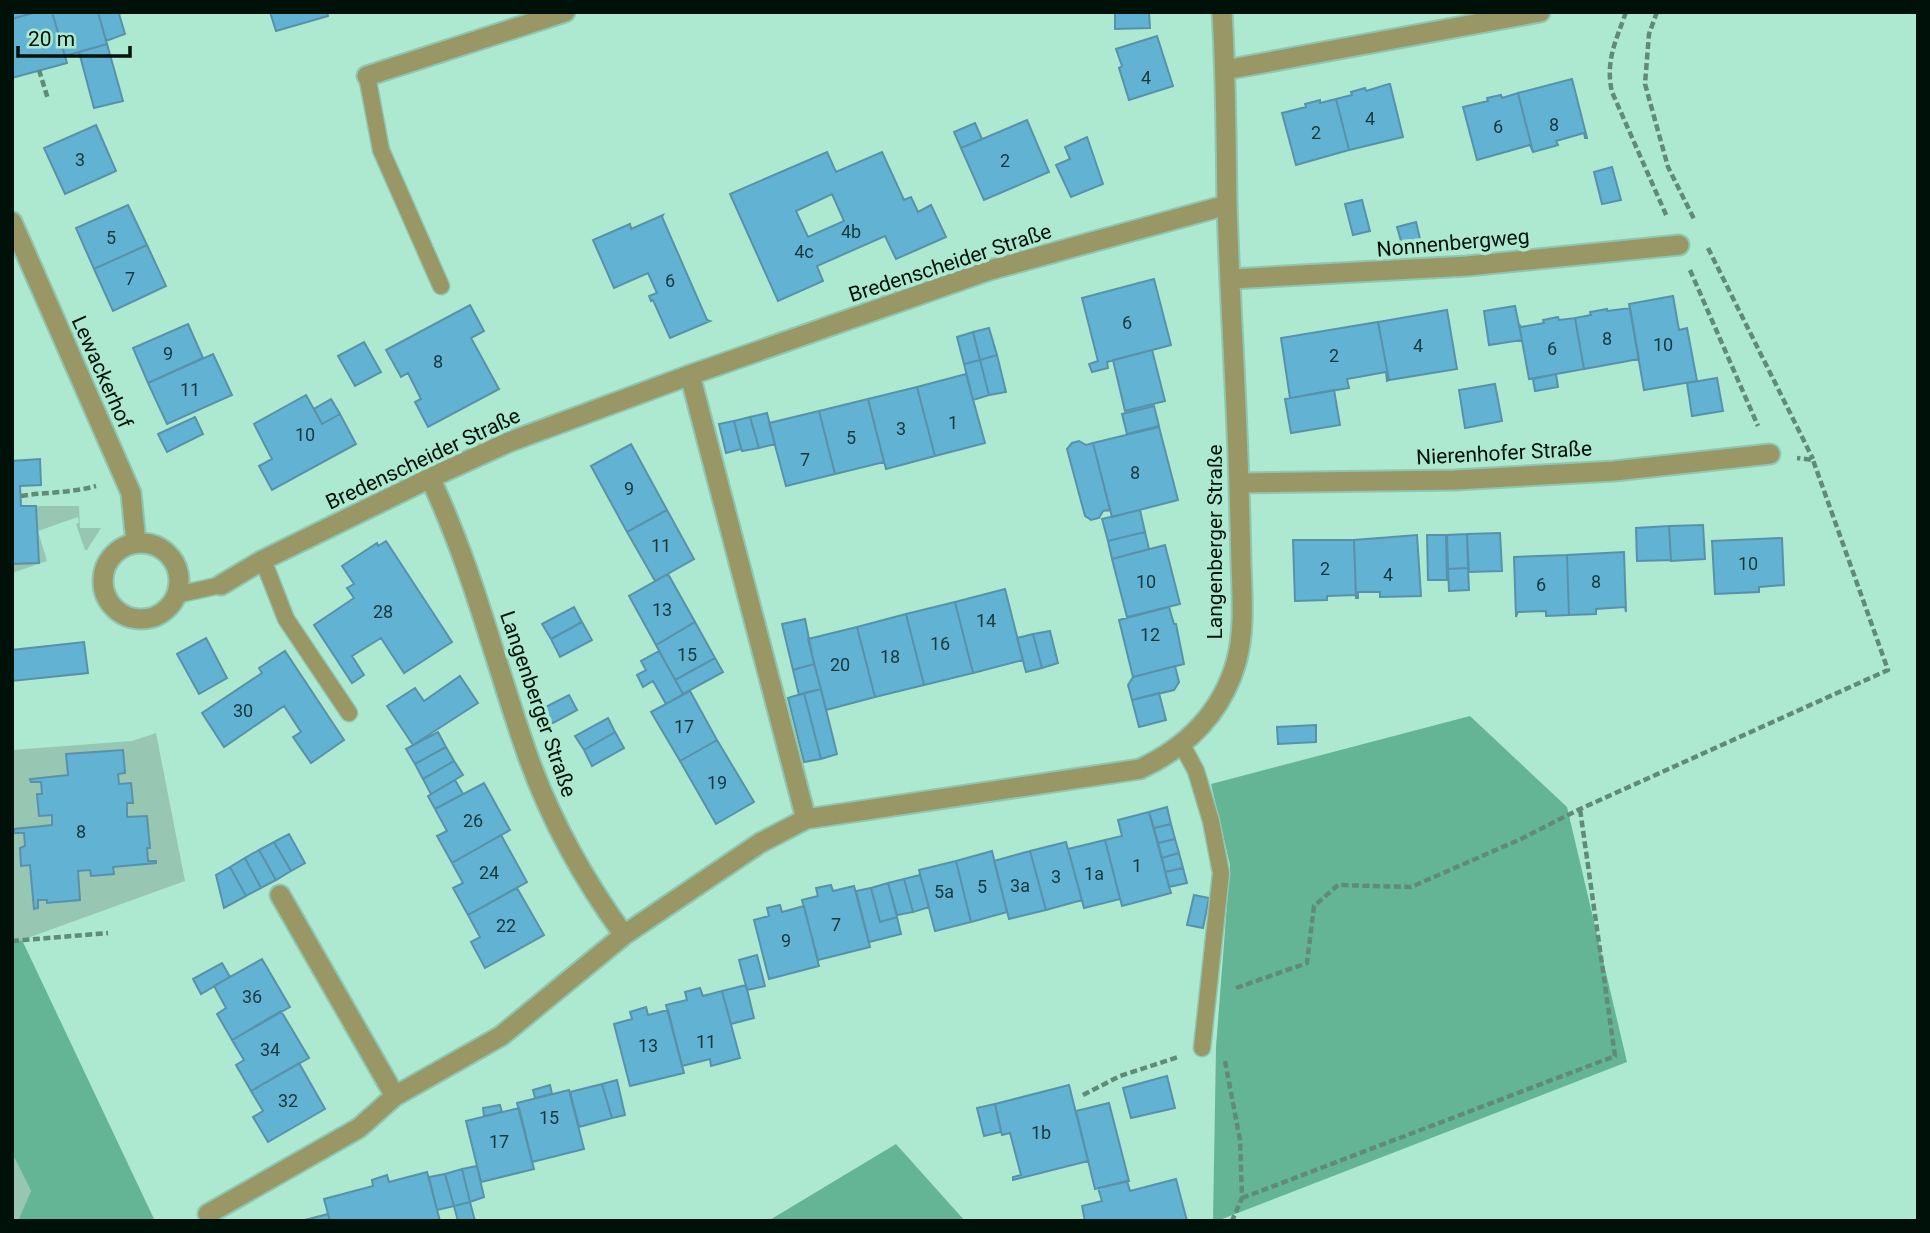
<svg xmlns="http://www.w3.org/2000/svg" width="1930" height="1233" viewBox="0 0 1930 1233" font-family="Roboto,sans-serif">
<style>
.green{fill:#97c6b2}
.forest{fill:#64b596}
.building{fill:#62b2d3;stroke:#5792aa;stroke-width:2;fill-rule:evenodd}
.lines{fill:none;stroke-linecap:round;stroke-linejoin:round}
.service-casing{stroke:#90c6b0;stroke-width:19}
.minor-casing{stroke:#90c6b0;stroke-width:23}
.path{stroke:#618b79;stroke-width:4.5;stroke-dasharray:7 3.5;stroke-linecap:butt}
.service{stroke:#989765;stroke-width:16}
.minor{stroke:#989765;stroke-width:19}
.labels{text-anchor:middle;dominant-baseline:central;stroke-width:7;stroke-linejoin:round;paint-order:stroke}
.number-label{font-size:18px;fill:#18393c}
.street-label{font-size:21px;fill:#001109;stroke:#ace9d0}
</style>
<rect width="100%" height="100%" fill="#ace9d0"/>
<path class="green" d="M36,506H79L80,528H101L87,550H85L76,524L79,523L78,517L38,531L47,561L12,573V564L39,563Z
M156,733L185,881L22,940L12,942V750L132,741Z
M12,1153L31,1191L20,1219L40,1221H12Z"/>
<path class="forest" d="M1470,716L1567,807L1627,1062L1217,1221H1213L1216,1047L1230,865L1211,784Z
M22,940L155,1221L19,1219L31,1191L12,1153V942Z
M896,1144L965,1221H768Z"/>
<path class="building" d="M12,12H36L12,19Z
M36,12H52L67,63L12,78V19Z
M52,12H98L107,44L65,56Z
M98,12H124L119,14L125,34L106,41Z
M270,12H327L328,16L276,31Z
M1115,12H1149L1150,28L1115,29Z
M1157,36L1173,86L1129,100L1119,68L1122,66L1116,49Z
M107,44L123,101L94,108L79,52Z
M1572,79L1587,138H1585L1584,133L1556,141L1558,145L1533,152L1518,93Z
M1389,84H1390L1403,137L1349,150L1336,99L1352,95L1351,92L1365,88L1366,91Z
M1518,93L1533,152L1530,145L1477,160L1463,107L1488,101L1487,98L1501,95L1502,98Z
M1336,99L1349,150L1296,165L1282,113L1306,107L1305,104L1320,100V103Z
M1027,120L1049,172L984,200L961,148Z
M975,123L982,139L961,148L954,132Z
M96,125L116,171L65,194L44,148Z
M1087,137L1103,184L1071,197L1056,165L1070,159L1065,147Z
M827,152L836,172L882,152L904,200L911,197L918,212L931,205L946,237L896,259L885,236L817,266L823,281L778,301L730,194ZM832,194L844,221L808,237L796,211Z
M1612,167L1621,200L1602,204L1594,172Z
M1362,200L1370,231L1353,235L1345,204Z
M128,205L147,245L94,269L76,228Z
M663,215L662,217L707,320L710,321L670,338L653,300L651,301L649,296L657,293L648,273L614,288L593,240L630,224L631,229Z
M1416,222L1421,243L1403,248L1397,227Z
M147,245L166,286L113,311L94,269Z
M1154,279L1171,345L1107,362L1108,368L1092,372L1089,364L1098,361L1082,298Z
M1673,296L1679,330L1687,328L1697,381L1644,390L1629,304Z
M470,305L484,331L471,338L499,389L428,427L415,402L421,399L408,373L401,377L386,350Z
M1515,306L1522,340L1489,345L1484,311Z
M1630,308L1639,359L1584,369L1575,318L1591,315L1590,312L1607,309V311Z
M1447,310L1457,369L1389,380L1378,322Z
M1558,317L1559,320L1575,318L1584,369L1529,379L1519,324L1521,327L1544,323L1543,320Z
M1378,322L1389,380L1387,381L1386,372L1347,379L1349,388L1290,398L1281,338Z
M188,324L203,358L148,383L133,348Z
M989,328L997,355L980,360L973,332Z
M973,332L980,360L964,364L957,337Z
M364,342L381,372L355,386L338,356Z
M1152,350L1165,401L1125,411L1113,360Z
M213,354L232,395L167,424L148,383Z
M997,355L1006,392L989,395L980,360Z
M980,360L989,395L973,400L964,364Z
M966,374L985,443L935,456L917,387Z
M1556,374L1558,387L1535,391L1533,379Z
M1717,378L1723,411L1692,416L1687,383Z
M1495,384L1502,421L1465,428L1459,390Z
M917,387L935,456L886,469L868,399Z
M1334,390L1340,425L1291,433L1285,399Z
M306,395L322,424L340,414L356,444L272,490L259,466L272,459L254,424Z
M331,399L340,414L322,424L314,409Z
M868,399L884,462L835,474L819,411Z
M1154,406L1159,426L1127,434L1122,414Z
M819,411L835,474L786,486L769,423Z
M767,413L775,444L759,448L750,417Z
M195,417L203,434L167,452L158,434Z
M750,417L759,448L742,451L734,421Z
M734,421L741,449L726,453L719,424Z
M1159,427L1178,500L1112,517L1093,443Z
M1079,441L1086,445L1093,443L1110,510L1103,511L1099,518L1091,520L1085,516L1067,449L1072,443Z
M631,444L667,510L627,532L591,466Z
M40,459L41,485L20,486L21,506H36L39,563L12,564V461Z
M667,510L694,559L655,581L627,532Z
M1140,510L1145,532L1108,541L1102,519Z
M1703,525L1705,559L1671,561L1669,526Z
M1669,526L1671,560L1637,561L1636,528Z
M1145,532L1149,549L1112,559L1108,541Z
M1500,533L1502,571L1469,572L1467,534Z
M1467,534L1468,568L1448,569L1447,535Z
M1417,535L1421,596L1380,597V592H1358V598H1356L1354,540Z
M1427,535H1446L1447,580H1428Z
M1782,538L1784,585L1759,587V592L1715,594L1712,541Z
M1293,540H1354L1356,595L1327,596V600L1295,601Z
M386,541L452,642L404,673L381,638L352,656L364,675L352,683L314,625L354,598L347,588L354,584L342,566L377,543L378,546Z
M1165,545L1180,604L1127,617L1112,559Z
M1624,552L1626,612L1625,607L1596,609V614L1569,615L1567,555Z
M1567,555L1569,615L1546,616V611L1518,612L1516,617L1514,557Z
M1468,568L1469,590L1449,591L1448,569Z
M668,574L695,622L656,645L629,596Z
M1005,589L1023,660L973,673L955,602Z
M955,602L973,673L924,685L906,614Z
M574,607L582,622L551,639L542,624Z
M1169,607L1174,624H1176L1184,664L1133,677L1119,620Z
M906,614L924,685L875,697L857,627Z
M805,619L814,664L793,670L782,624Z
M582,622L592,640L560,657L551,639Z
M695,622L715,658L675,680L656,645Z
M857,627L875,697L826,710L808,639Z
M1050,631L1058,663L1042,668L1033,634Z
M1033,634L1042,668L1026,672L1017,638Z
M206,638L227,678L199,694L177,654Z
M84,642L88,673L12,681V650Z
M285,651L344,740L311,763L293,737L301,732L284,706L224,747L202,713L262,673L259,668Z
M659,651L683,694L666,704L653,681L643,687L637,675L646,670L641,661Z
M715,658L723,672L683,694L675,680Z
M814,664L821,689L799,695L793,670Z
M1175,666L1179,682L1174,690L1132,700L1128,685L1133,677Z
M460,676L478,703L413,745L387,706L415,688L424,701Z
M821,689L837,754L821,759L804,693Z
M690,691L717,740L680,761L651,712Z
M804,693L821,759L804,762L788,698Z
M1159,693L1166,720L1139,727L1132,700Z
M569,695L577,710L542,729L534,713Z
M608,718L615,732L584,750L575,736Z
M1316,725V742L1278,744L1277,727Z
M438,732L446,747L415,764L406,749Z
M615,732L624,748L592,766L584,750Z
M717,740L754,802L716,824L680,761Z
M446,747L454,761L423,779L415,764Z
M123,750L125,773L118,774L119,784L131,783L133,803H127V817L147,816L150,848H147L148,861H156V863L113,867L114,874L91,876L90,870L78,871L80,900L47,903V900H38V908L34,909L30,865L21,866L20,848L25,846L24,833H14V829L52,825V815L39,816L37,794H42L41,782H31L30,779L68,775L66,754Z
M454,761L463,775L431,794L423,779Z
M455,780L463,794L435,809L428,796Z
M484,783L510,830L452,863L437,836L447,831L435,809Z
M1167,807L1171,824L1154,828L1149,812Z
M1149,812L1171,893L1122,906L1105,840L1122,836L1118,820Z
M1171,824L1175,839L1158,843L1154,828Z
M289,834L305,863L291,871L274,842Z
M501,835L527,882L468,915L453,888L463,883L452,863Z
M1175,839L1179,853L1162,858L1158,843Z
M1105,840L1120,899L1084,908L1068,849Z
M274,842L291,871L276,880L259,850Z
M1066,842L1082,900L1046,910L1030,851Z
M259,850L276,880L261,888L245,858Z
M992,851L1007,912L971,922L956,861Z
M1030,851L1046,910L1009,919L994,861Z
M1179,853L1183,868L1165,872L1162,858Z
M245,858L261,888L246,896L230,867Z
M956,861L971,922L935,931L919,870Z
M230,867L246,896L224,908L216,875Z
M1183,868L1187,883L1169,887L1165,872Z
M920,875L929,907L913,912L904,879Z
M904,879L913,912L897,915L888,883Z
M888,883L897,917L880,922L871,888Z
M831,885L833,891L854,886L870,947L818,960L802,900L818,896L816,888Z
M517,888L544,935L485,968L471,942L480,937L468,915Z
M871,888L880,922L897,917L901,934L869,942L856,891Z
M1194,895L1209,898L1203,928L1187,925Z
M780,905L782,912L804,906L819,966L769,979L754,920L769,916L767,908Z
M757,955L765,986L747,990L739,960Z
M262,959L290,1007L232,1040L217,1014L226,1008L214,986Z
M222,963L230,977L201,994L193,979Z
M746,985L754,1018L731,1024L722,991Z
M700,988L703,996L722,991L740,1058L711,1066L710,1059L682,1066L666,1005L687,1000L685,992Z
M646,1007L648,1015L668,1010L684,1073L630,1086L614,1024L632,1019L630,1012Z
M281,1011L309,1058L251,1091L236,1065L244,1060L232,1040Z
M299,1063L325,1109L268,1142L253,1117L263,1111L251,1091Z
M1167,1076L1175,1108L1131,1118L1123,1088Z
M617,1080L625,1115L612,1118L602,1084Z
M602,1084L612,1118L579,1127L570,1092Z
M550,1085L552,1094L535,1098L533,1090Z
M1069,1085L1088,1161L1013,1180V1177L1021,1175L1010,1133L1002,1135L995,1104Z
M569,1090L584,1149L532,1162L517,1103Z
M1109,1103L1129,1181L1095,1189L1076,1111Z
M995,1104L1001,1132L984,1136L977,1108Z
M500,1105L502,1112L484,1116L483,1108Z
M519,1108L534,1169L481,1182L466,1121Z
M477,1166L484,1197L470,1202L462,1169Z
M462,1169L470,1202L454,1206L445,1174Z
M427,1172L440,1221H330L324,1199L373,1186L372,1180L387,1175L389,1182Z
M445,1174L454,1206L437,1210L429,1177Z
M1176,1179L1187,1221H1085L1082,1206L1102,1201L1098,1188L1127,1181L1130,1191Z
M470,1202L475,1221H458L454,1206Z
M328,1214L330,1221H301Z"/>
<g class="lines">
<g class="service-casing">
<path id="service" d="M367,76L381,150L441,286
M263,560L286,619L349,713
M176,595L221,585
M1182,745L1196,771L1211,821L1221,873L1202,1048"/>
</g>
<g class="minor-casing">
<path id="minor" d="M1225,70L1540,12
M367,76L565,12
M12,222L131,493L136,543
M1231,279L1467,266L1679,245
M690,375L806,819
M430,478C471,564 494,658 525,748C548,815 583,879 624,935
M1240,483L1455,480L1614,471L1770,454
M103 581a38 38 0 1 1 76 0a38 38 0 1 1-76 0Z
M221,585L263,560L430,478L509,442L690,375L990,270L1227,205
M280,895L395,1096
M208,1214L359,1128L395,1096L501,1036L624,935L760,843L806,819L1140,769C1187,747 1221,714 1236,663C1245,631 1242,596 1241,563C1240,519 1239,475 1237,431C1234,355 1229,279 1227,203C1226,139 1226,76 1222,12"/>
</g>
<path class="path" d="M1626,12C1616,41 1605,61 1612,92L1667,217
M1657,12L1649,34L1645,84L1668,167L1695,221
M39,70L48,99
M1708,248L1813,459
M1690,270L1758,426
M21,496C46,492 71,493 96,486
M12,941L108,933
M1236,988L1307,963L1314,906L1338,885L1411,887L1521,839L1580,809L1888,670L1813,460L1797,458
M1225,1061L1240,1140L1242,1198L1232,1221
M1083,1095L1120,1076L1178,1057
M1242,1198L1615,1056L1580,809"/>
<use href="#service" class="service"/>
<use href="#minor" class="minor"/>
</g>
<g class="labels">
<g class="number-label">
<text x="1146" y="77">4</text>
<text x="1370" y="118">4</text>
<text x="1554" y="124">8</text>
<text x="1498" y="126">6</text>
<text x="1316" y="132">2</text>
<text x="80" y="159">3</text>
<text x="1005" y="160">2</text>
<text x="851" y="231">4b</text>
<text x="111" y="237">5</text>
<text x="804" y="251">4c</text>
<text x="130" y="278">7</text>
<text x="670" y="280">6</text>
<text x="1127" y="322">6</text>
<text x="1607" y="338">8</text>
<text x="1663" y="344">10</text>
<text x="1418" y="345">4</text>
<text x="1552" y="348">6</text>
<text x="168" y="353">9</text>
<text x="1334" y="355">2</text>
<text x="438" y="361">8</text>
<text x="190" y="389">11</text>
<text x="953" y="422">1</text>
<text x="901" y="428">3</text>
<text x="305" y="434">10</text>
<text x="851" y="437">5</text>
<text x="805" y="459">7</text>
<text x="1135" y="472">8</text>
<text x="629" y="488">9</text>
<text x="661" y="545">11</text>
<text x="1748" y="563">10</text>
<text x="1325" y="568">2</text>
<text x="1388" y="574">4</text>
<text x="1146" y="581">10</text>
<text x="1596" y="581">8</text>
<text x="1541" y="584">6</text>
<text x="662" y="609">13</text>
<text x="383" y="611">28</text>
<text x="986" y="620">14</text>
<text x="1150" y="634">12</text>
<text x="940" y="643">16</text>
<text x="687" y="654">15</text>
<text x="890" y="656">18</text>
<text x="840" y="664">20</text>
<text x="243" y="710">30</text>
<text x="684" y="726">17</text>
<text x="717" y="782">19</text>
<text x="473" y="820">26</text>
<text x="81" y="831">8</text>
<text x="1137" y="865">1</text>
<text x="489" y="872">24</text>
<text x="1094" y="873">1a</text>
<text x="1056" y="876">3</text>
<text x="1020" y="885">3a</text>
<text x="982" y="886">5</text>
<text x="944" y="891">5a</text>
<text x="836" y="924">7</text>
<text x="506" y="925">22</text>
<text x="786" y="940">9</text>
<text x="252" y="996">36</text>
<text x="706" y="1041">11</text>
<text x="648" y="1045">13</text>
<text x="270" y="1049">34</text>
<text x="288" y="1100">32</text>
<text x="549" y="1117">15</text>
<text x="1041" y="1132">1b</text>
<text x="499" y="1141">17</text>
</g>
<g class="street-label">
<text transform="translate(1453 243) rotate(-5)">Nonnenbergweg</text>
<text transform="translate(950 263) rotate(-18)">Bredenscheider Straße</text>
<text transform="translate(102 372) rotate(66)">Lewackerhof</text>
<text transform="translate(1504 453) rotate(-3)">Nierenhofer Straße</text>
<text transform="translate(423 459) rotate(-25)">Bredenscheider Straße</text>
<text transform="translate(1215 542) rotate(-90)">Langenberger Straße</text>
<text transform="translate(538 704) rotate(71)">Langenberger Straße</text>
</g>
</g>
<rect width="1930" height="1233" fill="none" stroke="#001109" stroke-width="28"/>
<path d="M18 46v10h112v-10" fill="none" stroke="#001109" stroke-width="3.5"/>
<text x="28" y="46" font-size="21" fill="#001109" stroke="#ace9d0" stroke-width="5" paint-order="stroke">20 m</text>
</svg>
